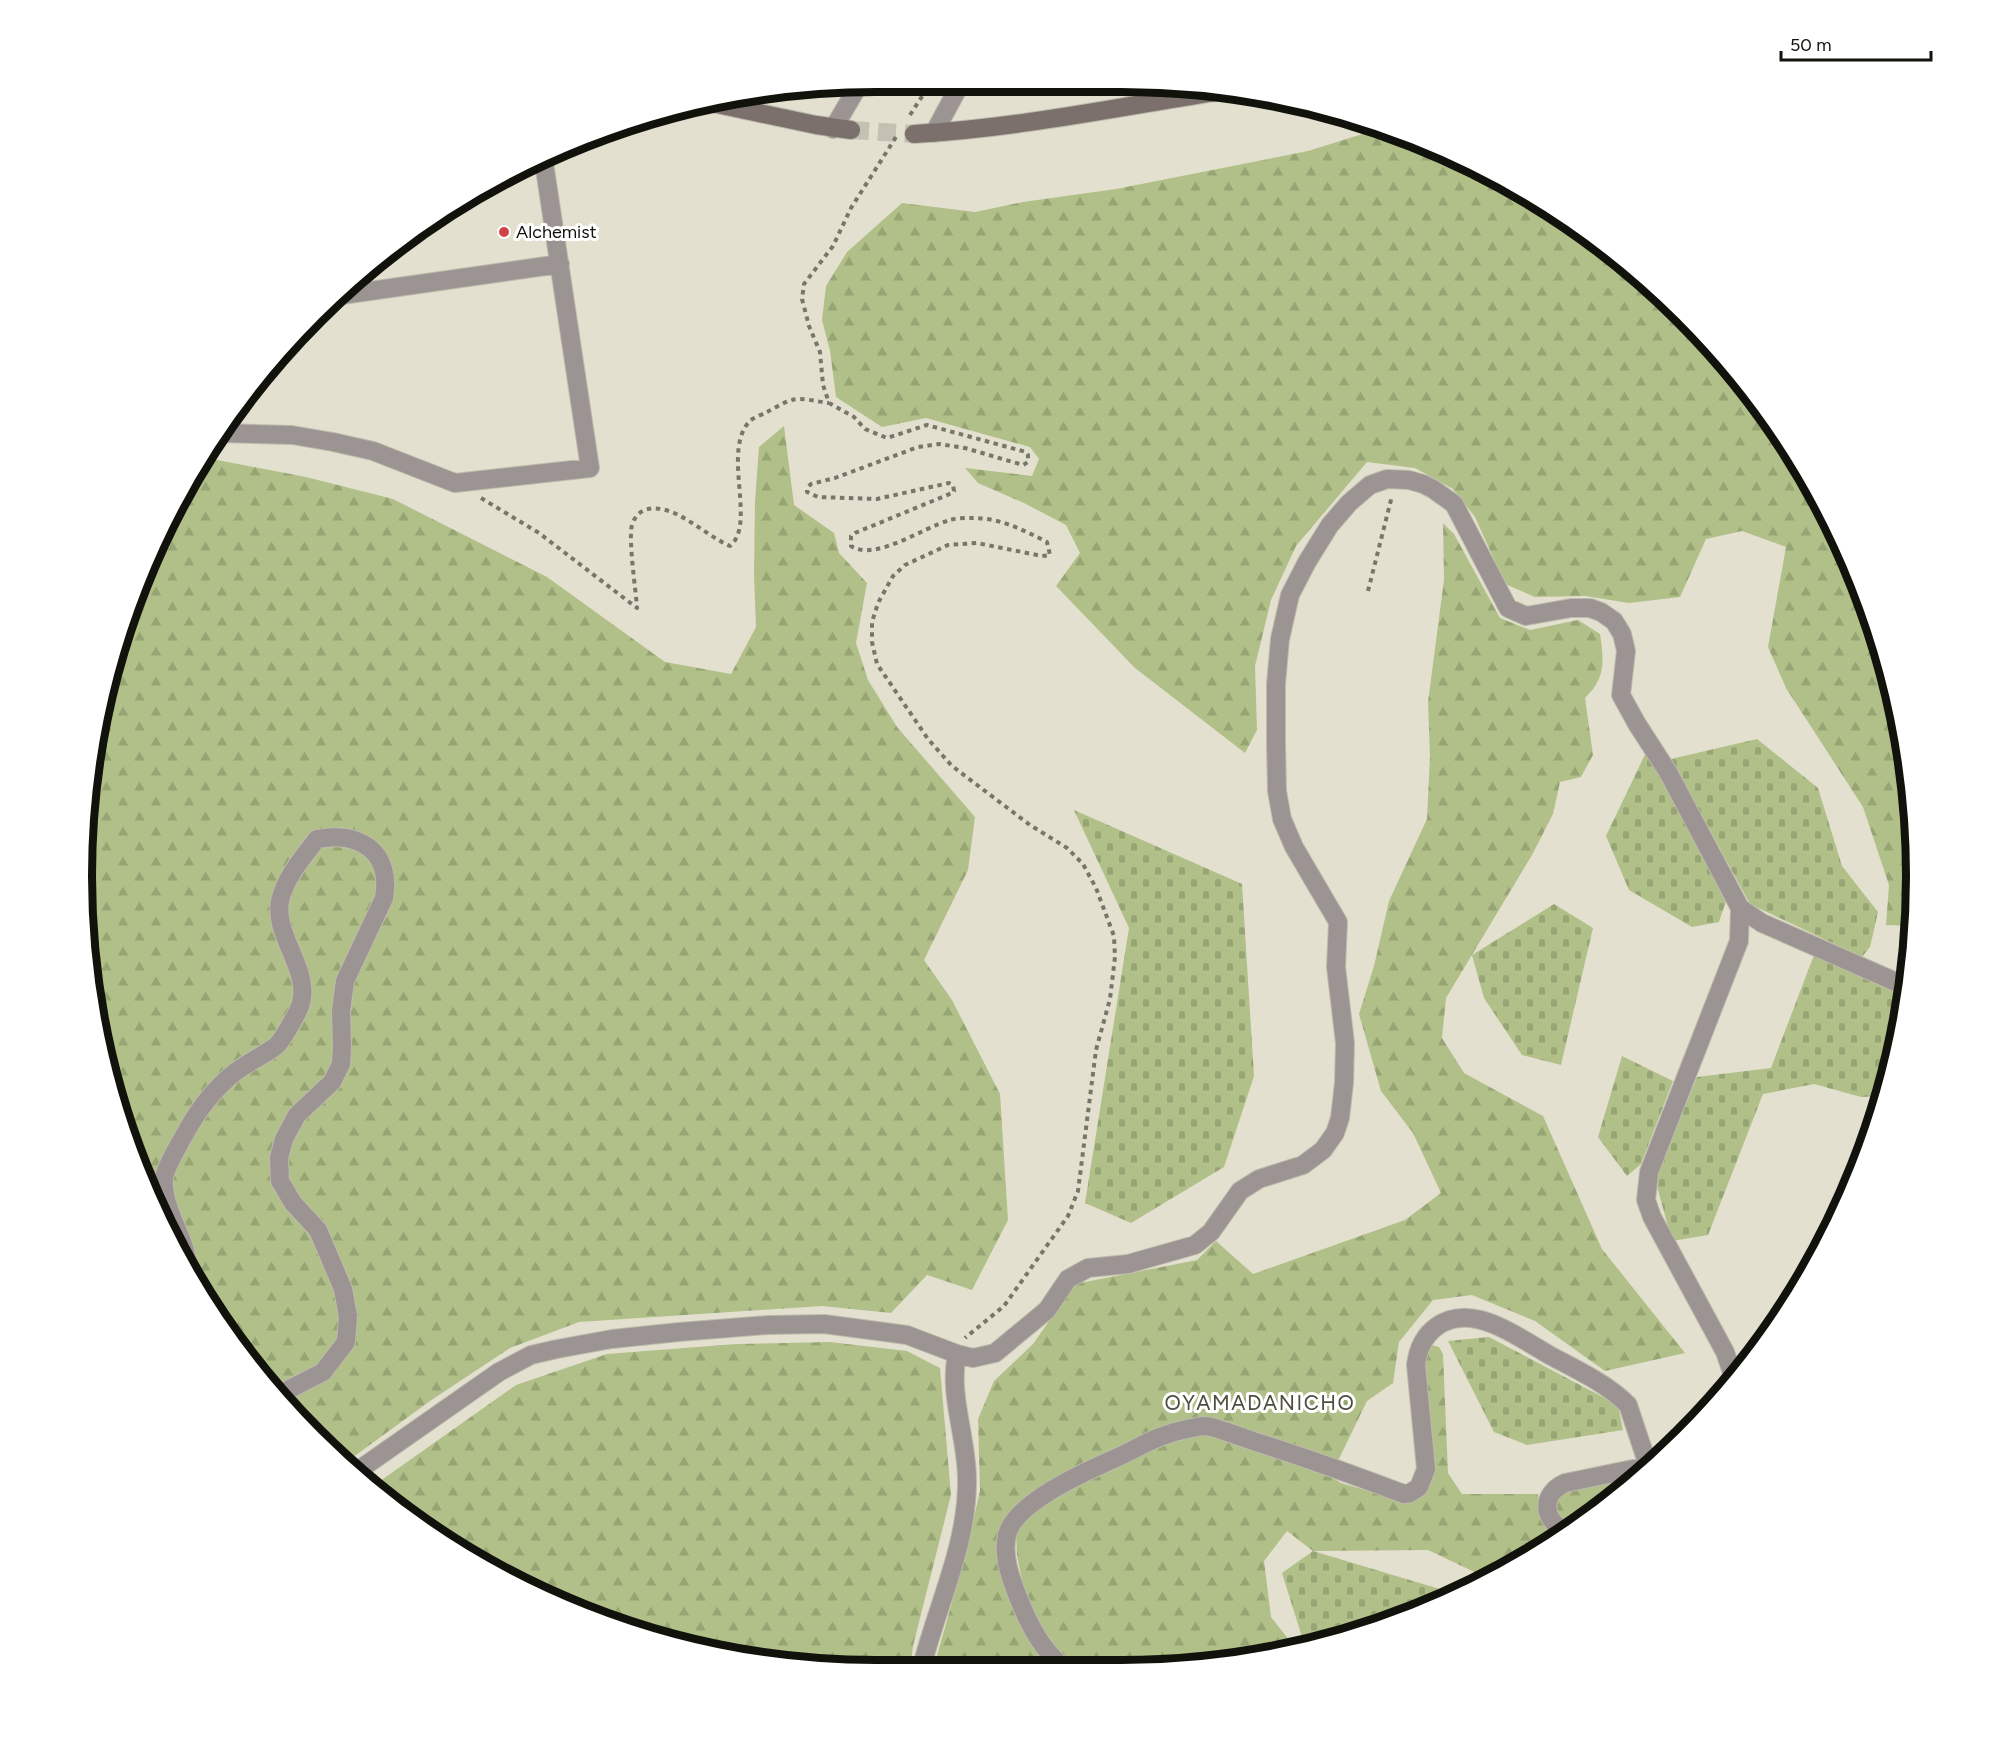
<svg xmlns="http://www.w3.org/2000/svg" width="1997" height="1751" viewBox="0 0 1997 1751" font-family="Figtree,sans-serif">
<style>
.forest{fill:url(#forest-firs)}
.cemetery{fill:url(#cemetery-stones)}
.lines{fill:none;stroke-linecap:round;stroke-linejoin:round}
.secondary-tunnel{stroke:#c4c1b2;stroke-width:18;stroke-dasharray:18 9;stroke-linecap:butt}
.street-casing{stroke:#bdbbac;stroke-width:20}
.secondary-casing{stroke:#bdbbac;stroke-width:20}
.path{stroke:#77766a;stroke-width:4;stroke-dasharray:4.5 4.5;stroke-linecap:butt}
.street{stroke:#9c9492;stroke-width:18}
.secondary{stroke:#7c706c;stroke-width:18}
.poi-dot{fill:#d14147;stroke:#fff;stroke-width:2}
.labels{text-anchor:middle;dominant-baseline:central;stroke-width:6;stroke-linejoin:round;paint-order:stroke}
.poi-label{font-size:18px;fill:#12120c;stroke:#fff;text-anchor:start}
.quarter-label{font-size:21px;letter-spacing:1.5px;fill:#4f4d3f;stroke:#fff}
.rim{fill:none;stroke:#12120c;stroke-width:8}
</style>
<defs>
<pattern id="forest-firs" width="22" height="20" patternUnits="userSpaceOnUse" patternTransform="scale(1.5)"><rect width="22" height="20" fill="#b1c088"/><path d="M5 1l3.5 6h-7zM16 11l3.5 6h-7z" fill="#97a474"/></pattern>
<pattern id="cemetery-stones" width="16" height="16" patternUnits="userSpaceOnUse" patternTransform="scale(1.5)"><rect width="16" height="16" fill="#b1c088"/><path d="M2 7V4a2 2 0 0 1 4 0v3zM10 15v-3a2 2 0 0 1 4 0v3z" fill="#97a474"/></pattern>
</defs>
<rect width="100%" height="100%" fill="#e3e0cf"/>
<path class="forest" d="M1385,127L1518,187L1645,278L1752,392L1834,524L1874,620L1909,772L1914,926L1886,925L1889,885L1863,807L1786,688L1768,647L1786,547L1742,531L1706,539L1680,597L1629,603L1585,596L1535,597L1505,584L1475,517L1453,489L1415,468L1367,462L1296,546L1271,600L1255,666L1257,730L1245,753L1135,668L1056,586L1080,553L1066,525L1024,503L978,483L965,468L1032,476L1039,459L1030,447L926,418L882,427L836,397L830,351L822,320L826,286L847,252L902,203L975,212L1023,202L1116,189L1308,151Z
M784,426L794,505L834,533L839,553L867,583L856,643L868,680L897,727L975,817L968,870L924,960L952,1000L1000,1094L1008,1220L972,1290L927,1275L891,1313L822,1306L579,1322L510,1348L430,1401L345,1463L313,1437L188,1273L123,1131L83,928L88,771L142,571L207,458L306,477L393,499L547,577L665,662L731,674L756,627L754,575L755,502L759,447Z
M1443,523L1454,534L1500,618L1530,630L1578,620L1600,634C1604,661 1606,678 1585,698L1593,755L1581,777L1560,782L1553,814L1532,855L1446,998L1442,1038L1464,1073L1543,1116L1602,1249L1685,1353L1605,1371L1535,1321L1472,1295L1433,1300L1399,1342L1393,1383L1367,1401L1337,1463L1205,1422L1058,1480L1000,1548L1059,1669L933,1670L965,1556L980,1491L978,1419L994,1381L1033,1344L1075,1284L1197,1260L1216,1241L1253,1274L1405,1220L1441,1193L1413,1133L1381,1091L1359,1014L1374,966L1389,901L1427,819L1430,756L1428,702L1444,580Z
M830,1342L907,1351L940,1368L951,1495L913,1646L910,1670H875L720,1655L572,1610L434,1536L373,1486L516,1385L607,1354L736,1344Z
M1428,1344L1439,1347L1443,1354L1448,1473L1462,1494H1538L1541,1517L1559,1535L1518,1564L1487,1578L1428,1550L1313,1551L1287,1531L1264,1561L1271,1617L1290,1641L1295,1644L1174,1668L1073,1669L1035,1618L1024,1590L1017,1556L1016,1534L1024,1522L1061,1489L1155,1443L1203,1432L1322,1471L1341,1483L1403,1501C1416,1501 1421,1498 1428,1487L1421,1370Z
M1644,1474L1569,1527L1555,1517L1556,1497L1560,1490Z"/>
<path class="cemetery" d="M1757,739L1818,788L1842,866L1878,912L1870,947L1862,957L1750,904L1671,759Z
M1650,744L1726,901L1719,922L1692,927L1629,890L1606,836Z
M1074,810L1242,884L1254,1076L1224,1167L1131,1223L1085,1203L1129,928Z
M1554,904L1593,928L1561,1065L1522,1055L1484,998L1472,955Z
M1817,947L1904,993L1889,1081L1883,1096L1861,1097L1814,1084L1763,1094L1708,1235L1672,1241L1655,1179L1697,1077L1771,1068Z
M1622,1056L1673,1081L1641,1164L1627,1176L1598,1137Z
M1489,1337L1618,1405L1623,1430L1527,1445L1494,1432L1448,1341Z
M1313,1551L1453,1593L1377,1628L1313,1641L1302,1637L1282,1573Z"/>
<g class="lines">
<path class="secondary-tunnel" d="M851,130L914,134"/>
<g class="street-casing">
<path id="street" d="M833,129L860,83
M934,133L962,81
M335,296L560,264
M221,433L292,435L333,442L373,451L455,483L590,468L543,156
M186,1270C192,1245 161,1211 164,1178C165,1169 176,1150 181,1141C194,1117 206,1098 227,1079C241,1065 260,1058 276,1046C283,1040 293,1020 298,1011C316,974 273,938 280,901C285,878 303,857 317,839C359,831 392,851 384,898L345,981L341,1011L342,1047L341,1064L332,1082L297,1115L284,1139L279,1158L280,1181L293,1203L318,1230L343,1289L348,1316L346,1342L323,1372L280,1394
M1734,1378L1725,1352L1652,1217L1646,1200L1649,1172L1739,941L1740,908
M356,1472L499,1372L531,1355L557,1349L612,1339L679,1332L768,1325L824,1324L907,1335L957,1354L973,1358L995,1353L1047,1310L1068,1279L1088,1268L1128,1264L1195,1245L1211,1232L1240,1191L1259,1179L1303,1165L1323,1150L1335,1133L1340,1118L1344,1083L1345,1043L1336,967L1338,922L1294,847L1282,819L1277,791L1276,743V684L1280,639L1290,595L1307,562L1330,525L1349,503L1370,485L1387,479L1409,480L1423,484L1433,489L1454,504L1508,608L1526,616L1571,608H1590L1601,612L1614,621L1622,634L1626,651L1621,695L1637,724L1668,772L1740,908L1762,923L1905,986
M1564,1531C1542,1518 1541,1494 1565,1483L1652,1465
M1065,1669C1042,1650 1029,1625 1018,1597C1011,1579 1002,1556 1007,1535C1015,1502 1087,1471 1116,1458C1142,1446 1157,1435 1187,1429C1192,1428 1200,1426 1205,1426C1217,1427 1240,1437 1253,1441C1304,1457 1354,1475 1404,1494L1410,1493L1419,1487L1426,1469L1416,1365C1420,1331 1446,1311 1481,1320C1504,1326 1530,1344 1551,1356C1576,1369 1609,1385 1628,1405L1648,1465
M921,1670C936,1608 967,1547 967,1482C968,1441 948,1395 957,1354"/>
</g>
<g class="secondary-casing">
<path id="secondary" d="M712,103L816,125L851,130
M914,134C1019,128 1124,106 1227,90"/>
</g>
<path class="path" d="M910,115L932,81
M896,137L851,208L833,246L804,284L802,299L809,326L820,352L823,385L829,403L854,417L865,429L887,438L927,425L1026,452L1028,455V462L1023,465L965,448L939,444L918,447L835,478L811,484L807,488V492L818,497L877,499L949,483L953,485L954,491L952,493L855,533L851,536V546C875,562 924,527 950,520C957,518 966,518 973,518C1001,518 1023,530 1047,542L1050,555L1042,556L977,543L948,545L905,565L893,576L878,603L872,622V642L877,664L928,739L952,766L1030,825L1067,848L1083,864L1096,888L1114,936L1115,957L1110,999L1096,1050L1078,1191L1068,1216L1004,1306L965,1338
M481,498L539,533L637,608C636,591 628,539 632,525C638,505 658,506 674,513C694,522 710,537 730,546C757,524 721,450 750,421C754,417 762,415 767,412C775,408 784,402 792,400C802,397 818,402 829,403
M1368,591L1392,496"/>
<use href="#street" class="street"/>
<use href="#secondary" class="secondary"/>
</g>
<circle class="poi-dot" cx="504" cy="232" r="6"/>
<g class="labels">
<g class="poi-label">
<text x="516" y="232">Alchemist</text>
</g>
<g class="quarter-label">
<text x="1260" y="1402">OYAMADANICHO</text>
</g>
</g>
<path d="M0 0H1997V1751H0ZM876 92H1122A784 784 0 0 1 1906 876V876A784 784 0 0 1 1122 1660H876A784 784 0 0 1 92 876V876A784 784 0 0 1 876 92Z" fill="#fff" fill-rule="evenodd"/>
<path class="rim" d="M876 92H1122A784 784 0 0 1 1906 876V876A784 784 0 0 1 1122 1660H876A784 784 0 0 1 92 876V876A784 784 0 0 1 876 92Z"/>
<path d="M1781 51v9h150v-9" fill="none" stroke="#12120c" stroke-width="3"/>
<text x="1790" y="51" font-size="18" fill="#12120c" stroke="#ffffff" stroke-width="4.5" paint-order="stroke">50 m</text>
</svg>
